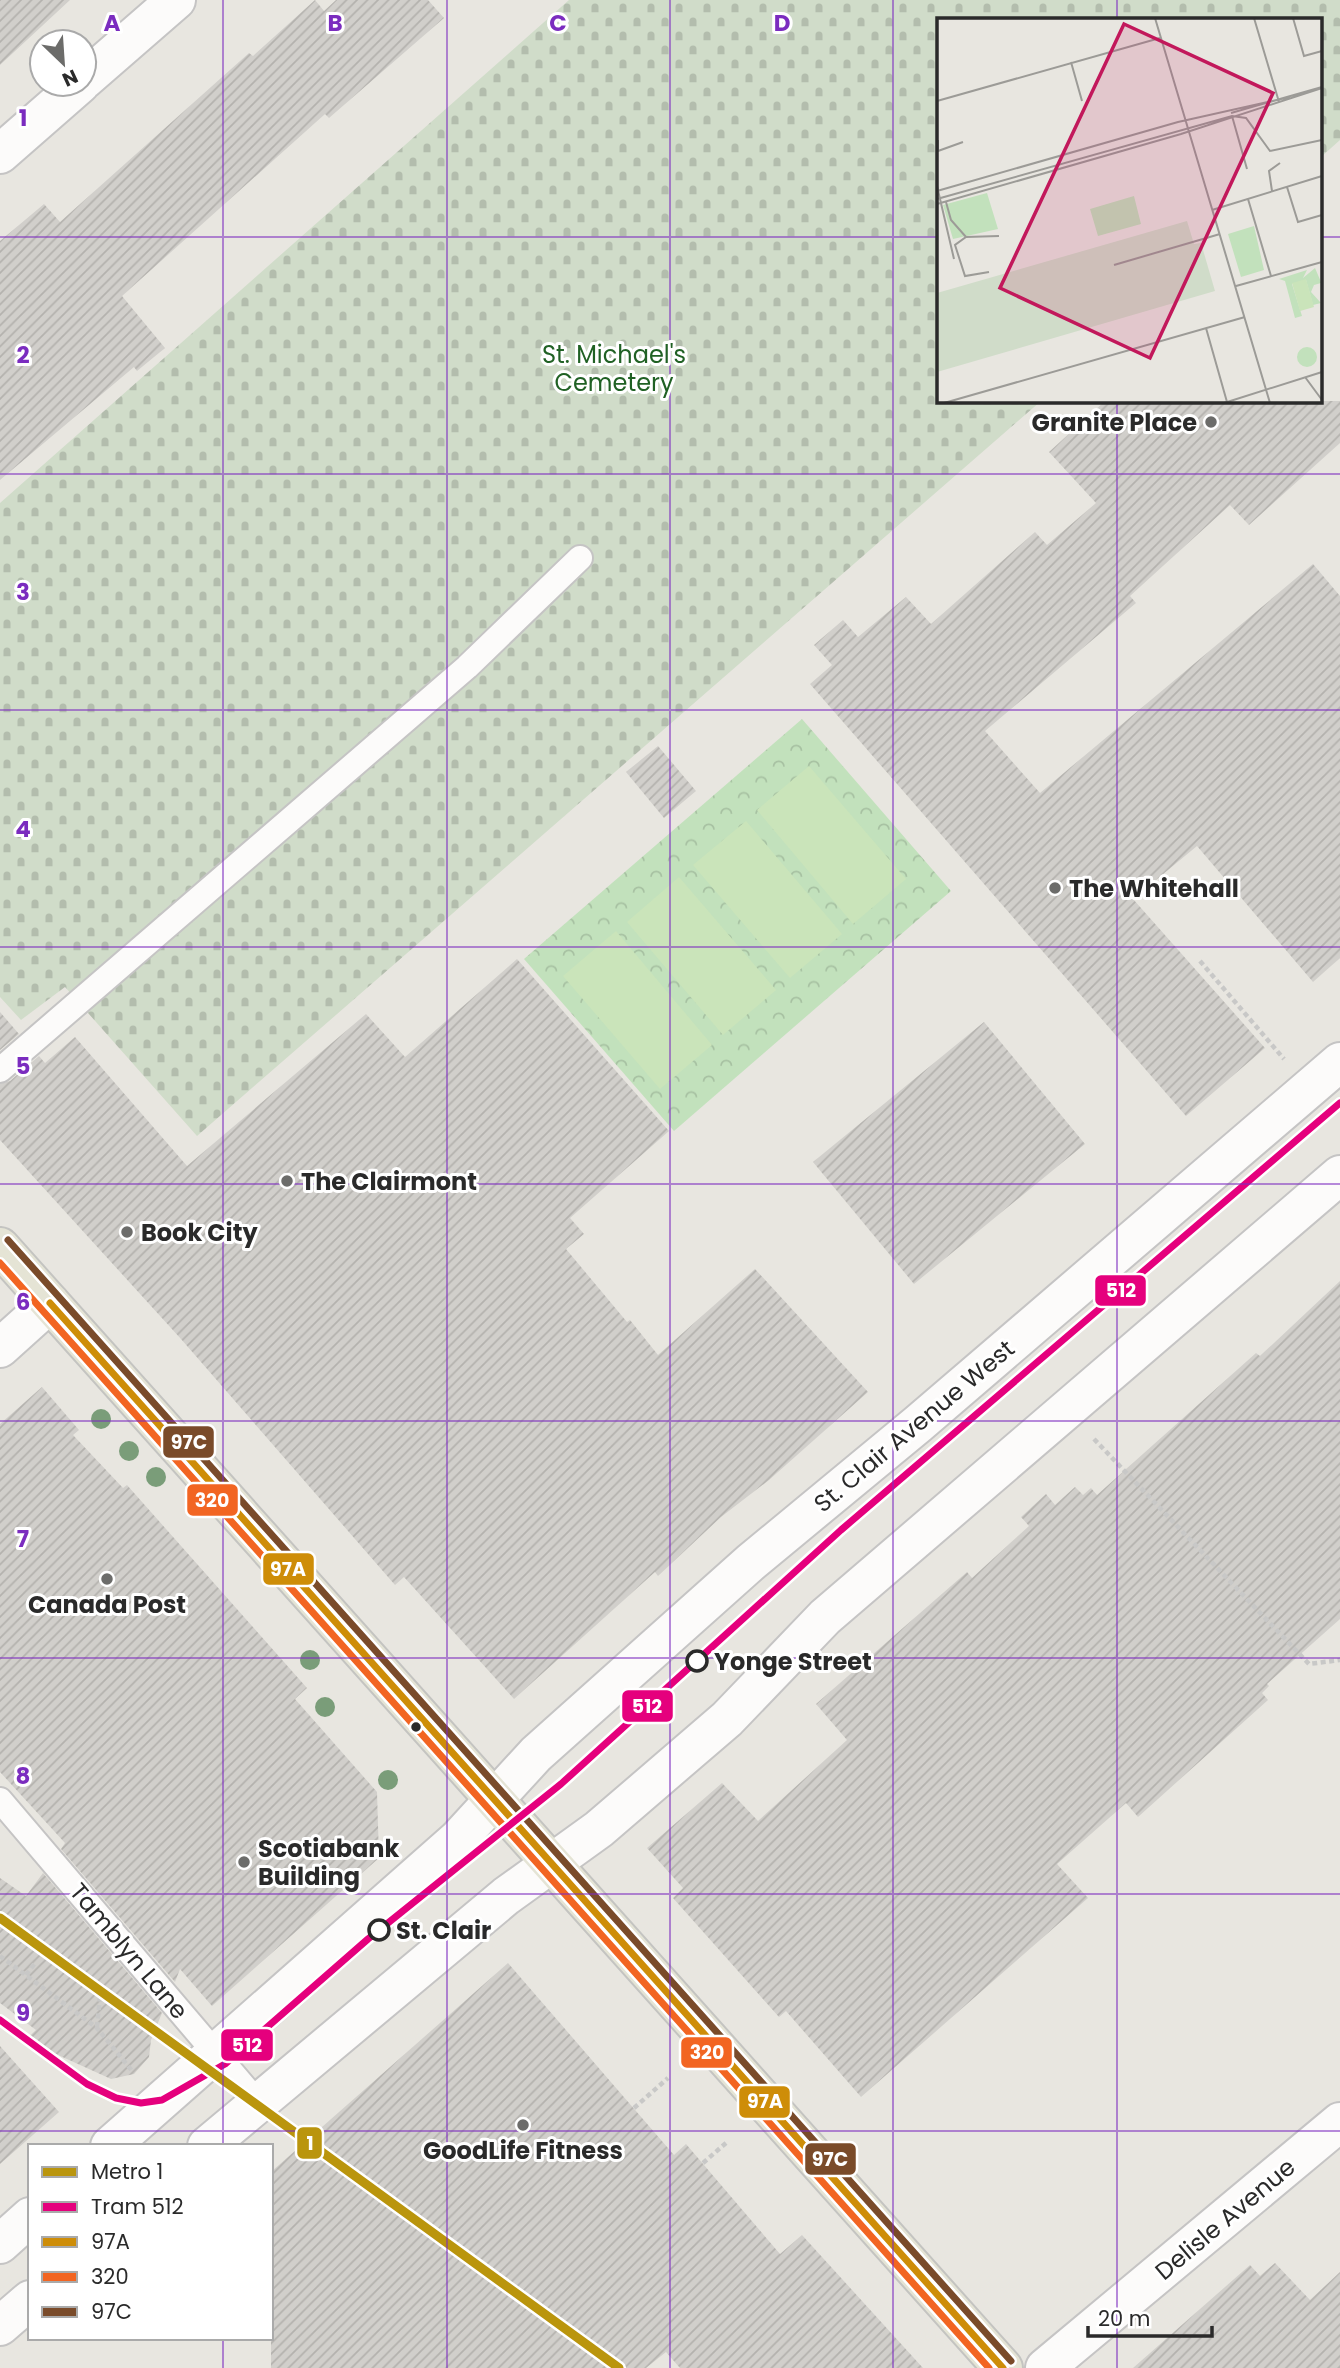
<svg xmlns="http://www.w3.org/2000/svg" width="1340" height="2368" viewBox="0 0 1340 2368" font-family="Poppins,sans-serif">
<style>
.cemetery{fill:url(#cemetery-stones)}
.park{fill:url(#park-crowns)}
.pitch{fill:#cae4ba}
.building{fill:url(#building-hatch)}
.lines{fill:none;stroke-linecap:round;stroke-linejoin:round}
.lane-casing{stroke:#c5c4c4;stroke-width:28}
.street-casing{stroke:#c5c4c4;stroke-width:42}
.secondary-casing{stroke:#c5c4c4;stroke-width:42}
.primary-casing{stroke:#c4c4c1;stroke-width:42}
.path{stroke:#c8c8c7;stroke-width:4.5;stroke-dasharray:5 3.5;stroke-linecap:butt}
.lane{stroke:#fcfbfa;stroke-width:24}
.street{stroke:#fcfbfa;stroke-width:38}
.secondary{stroke:#fcfbfa;stroke-width:38}
.primary{stroke:#e5e4d5;stroke-width:38}
.bus-1-casing{stroke:#fff;stroke-width:12}
.bus-2-casing{stroke:#fff;stroke-width:12}
.bus-3-casing{stroke:#fff;stroke-width:12}
.bus-1{stroke:#ce8d08;stroke-width:7}
.bus-2{stroke:#f26522;stroke-width:7}
.bus-3{stroke:#7a4b2a;stroke-width:7}
.tram-1-casing{stroke:#fff;stroke-width:12}
.tram-1{stroke:#e5007d;stroke-width:7}
.metro-1-casing{stroke:#fff;stroke-width:14}
.metro-1{stroke:#ba950d;stroke-width:9}
.tree{fill:#7a9d79}
.grid{fill:none;stroke:#7b2cbf;stroke-width:2;stroke-opacity:0.55}
.poi-dot{fill:#6c6c6a;stroke:#fff;stroke-width:2.5}
.stop-dot{fill:#fff;stroke:#2a2a2a;stroke-width:3.5}
.bus-dot{fill:#2a2a2a;stroke:#fff;stroke-width:2.5}
.labels{text-anchor:middle;dominant-baseline:central;stroke-width:6;stroke-linejoin:round;paint-order:stroke}
.park-label{font-size:24px;fill:#206124;stroke:#fff}
.poi-label{font-size:24px;font-weight:bold;fill:#2a2a2a;stroke:#fff;text-anchor:start}
.street-label{font-size:24px;fill:#2a2a2a;stroke:#fff}
.stop-label{font-size:24px;font-weight:bold;fill:#2a2a2a;stroke:#fff;text-anchor:start}
.inset-road{fill:none;stroke:#9c9b97;stroke-width:2}
.view{fill:#c2185b;fill-opacity:0.15;stroke:#c2185b;stroke-width:3.5}
.inset-edge{fill:none;stroke:#2a2a2a;stroke-width:3.5}
.grid-label{font-size:23px;text-anchor:middle;font-weight:bold;fill:#7b2cbf;stroke:#fff;stroke-width:6;stroke-linejoin:round;paint-order:stroke}
.line-badge{stroke:#fff;stroke-width:2.5}
.badge-label{font-size:19px;text-anchor:middle;font-weight:bold;fill:#fff}
</style>
<defs>
<pattern id="cemetery-stones" width="16" height="16" patternUnits="userSpaceOnUse" patternTransform="scale(1.75)"><rect width="16" height="16" fill="#d0dcc9"/><path d="M2 7V4a2 2 0 0 1 4 0v3zM10 15v-3a2 2 0 0 1 4 0v3z" fill="#b3bdad"/></pattern>
<pattern id="park-crowns" width="20" height="18" patternUnits="userSpaceOnUse" patternTransform="scale(1.75)"><rect width="20" height="18" fill="#c2e1bc"/><path d="M2 6a3 3 0 1 1 6 0M12 15a3 3 0 1 1 6 0" fill="none" stroke="#a7c1a2"/></pattern>
<pattern id="building-hatch" width="6" height="6" patternUnits="userSpaceOnUse" patternTransform="scale(1.75)"><rect width="6" height="6" fill="#d1cfcb"/><path d="M-1 1l2-2M0 6l6-6M5 7l2-2" fill="none" stroke="#b4b2ae"/></pattern>
</defs>
<rect width="100%" height="100%" fill="#e8e6e0"/>
<path class="cemetery" d="M569,0H1340V140L1321,157V19H939V401H1041L197,1136L65,987L21,1020L0,997V503Z"/>
<path class="park" d="M802,719L951,891L674,1131L524,959Z"/>
<path class="pitch" d="M809,766L906,879L853,924L757,810Z
M746,821L842,934L790,978L693,865Z
M679,877L776,990L723,1035L627,922Z
M616,931L712,1045L660,1089L563,976Z"/>
<path class="building" d="M0,0H70L0,65Z
M315,0L324,11L336,0H428L444,18L329,118L325,114L122,296L165,348L137,371L134,367L0,480V241L44,204L60,222L249,53L253,56Z
M1105,401H1340V443L1249,525L1230,505L1130,596L1136,603L985,731L1040,793L1313,564L1340,596V958L1313,982L1197,846L1133,899L1265,1048L1186,1116L810,684L832,665L814,645L843,620L858,637L906,597L931,624L1035,532L1047,545L1096,503L1049,452Z
M658,746L696,791L664,818L626,772Z
M517,959L669,1131L570,1218L584,1234L566,1249L627,1322L630,1320L658,1355L755,1269L868,1392L769,1480L721,1517L658,1576L655,1572L514,1699L404,1577L395,1585L181,1339L0,1140V1084L10,1081L39,1056L45,1063L75,1037L187,1166L366,1014L405,1057Z
M0,1012L19,1034L0,1050Z
M984,1022L1085,1144L914,1284L813,1162Z
M1340,1281V1619L1267,1684L1269,1686L1262,1693L1268,1700L1138,1817L1126,1803L1057,1864L1088,1898L861,2097L786,2011L779,2017L673,1898L683,1888L647,1848L722,1783L758,1821L847,1740L816,1704L967,1572L972,1578L1029,1526L1021,1517L1046,1494L1055,1505L1075,1487L1083,1495L1091,1488L1097,1495L1256,1353L1260,1356Z
M42,1387L79,1430L73,1435L123,1488L127,1485L307,1688L295,1699L377,1792L379,1858L212,2006L180,1969L175,1982L61,1849L65,1843L0,1772V1424Z
M43,1873L162,2013L151,2040L149,2057L134,2074L111,2079L25,2040L36,2030L0,2003V1878L26,1896Z
M508,1963L674,2155L686,2144L780,2254L802,2235L923,2368H680L666,2352L646,2368H271V2172Z
M0,2046L59,2112L0,2164Z
M1275,2263L1310,2300L1340,2272V2368H1133L1250,2265L1260,2276Z"/>
<g class="lines">
<g class="lane-casing">
<path id="lane" d="M0,1070L467,667L580,558
M0,1800L257,2102"/>
</g>
<g class="street-casing">
<path id="street" d="M84,80L176,0
M0,154L80,84
M0,1348L50,1303
M1045,2368L1340,2122"/>
</g>
<g class="secondary-casing">
<path id="secondary" d="M110,2146L458,1839L536,1754L751,1562L918,1424L1340,1062
M207,2146L506,1896L599,1829L727,1719L825,1617L1340,1175
M0,2244L30,2217
M0,2326L30,2300"/>
</g>
<g class="primary-casing">
<path id="primary" d="M0,1247L1003,2368"/>
</g>
<path class="path" d="M1200,961L1284,1059
M1094,1439L1309,1664L1340,1660
M0,1956L97,2028L133,2072
M26,1975L35,1963
M97,2027L100,1996
M634,2108L668,2078
M703,2163L726,2143"/>
<use href="#lane" class="lane"/>
<use href="#street" class="street"/>
<use href="#secondary" class="secondary"/>
<use href="#primary" class="primary"/>
<g class="bus-1-casing">
<path id="bus-1" d="M50,1303L1003,2368"/>
</g>
<g class="bus-2-casing">
<path id="bus-2" d="M0,1263L989,2368"/>
</g>
<g class="bus-3-casing">
<path id="bus-3" d="M8,1240L1011,2361"/>
</g>
<use href="#bus-1" class="bus-1"/>
<use href="#bus-2" class="bus-2"/>
<use href="#bus-3" class="bus-3"/>
<g class="tram-1-casing">
<path id="tram-1" d="M0,2020L87,2084L116,2098L141,2103L162,2100L225,2064L368,1939L561,1784L841,1530L1340,1103"/>
</g>
<use href="#tram-1" class="tram-1"/>
<g class="metro-1-casing">
<path id="metro-1" d="M0,1918L619,2368"/>
</g>
<use href="#metro-1" class="metro-1"/>
</g>
<g class="tree">
<circle cx="101" cy="1419" r="10"/>
<circle cx="129" cy="1451" r="10"/>
<circle cx="156" cy="1477" r="10"/>
<circle cx="310" cy="1660" r="10"/>
<circle cx="325" cy="1707" r="10"/>
<circle cx="388" cy="1780" r="10"/>
</g>
<path class="grid" d="M223,0V2146M447,0V2368M670,0V2368M893,0V2368M1117,0V19M0,237H939M1321,237H1340M1117,401V2368M0,474H1340M0,710H1340M0,947H1340M0,1184H1340M0,1421H1340M0,1658H1340M0,1894H1340M0,2131H1340M223,2338V2368"/>
<g class="poi-dot">
<circle cx="1211" cy="422" r="7"/>
<circle cx="1055" cy="888" r="7"/>
<circle cx="287" cy="1181" r="7"/>
<circle cx="127" cy="1232" r="7"/>
<circle cx="107" cy="1579" r="7"/>
<circle cx="244" cy="1862" r="7"/>
<circle cx="523" cy="2125" r="7"/>
</g>
<g class="stop-dot">
<circle cx="697" cy="1661" r="10"/>
<circle cx="379" cy="1930" r="10"/>
</g>
<circle class="bus-dot" cx="416" cy="1727" r="6"/>
<g class="labels">
<g class="park-label">
<text x="614" y="354">St. Michael's<tspan x="614" dy="28">Cemetery</tspan></text>
</g>
<g class="poi-label">
<text x="1197" y="422" text-anchor="end">Granite Place</text>
<text x="1069" y="888">The Whitehall</text>
<text x="301" y="1181">The Clairmont</text>
<text x="141" y="1232">Book City</text>
<text x="107" y="1604" text-anchor="middle">Canada Post</text>
<text x="258" y="1848">Scotiabank<tspan x="258" dy="28">Building</tspan></text>
<text x="523" y="2150" text-anchor="middle">GoodLife Fitness</text>
</g>
<g class="street-label">
<text transform="translate(914 1426) rotate(-40)">St. Clair Avenue West</text>
<text transform="translate(129 1951) rotate(50)">Tamblyn Lane</text>
<text transform="translate(1225 2219) rotate(-40)">Delisle Avenue</text>
</g>
<g class="stop-label">
<text x="714" y="1661">Yonge Street</text>
<text x="396" y="1930">St. Clair</text>
</g>
</g>
<g transform="translate(937 18)">
<rect width="385" height="385" fill="#e8e6e0"/>
<path d="M50,175L61,211L16,221L6,187ZM378,250L384,264L385,260V282L384,265L377,267L374,274L384,285L376,287L369,262L355,266L365,298L358,300L348,263L342,261L370,252L366,260ZM360 339a10 10 0 1 1 20 0a10 10 0 1 1-20 0Z" fill="#c2e1bc"/>
<path d="M250,203L257,226L264,225L278,273L0,354V275Z" fill="#d0dcc9"/>
<path d="M197,178L204,206L161,218L153,191ZM317,208L327,252L304,259L291,216Z" fill="#c2e1bc"/>
<path d="M369,261L377,289L363,293L355,265Z" fill="#cae4ba"/>
<path class="inset-road" d="M218,0L333,385M317,0L342,84M356,0L367,38L385,33M134,44L145,83M0,83L223,20M294,95L385,69M295,98L310,151M1,122V133L26,124M0,168L17,241M350,169L361,204L385,197M0,173L241,104L353,79M335,173L332,153L343,145M0,181L295,98L309,100L333,133L385,122M311,181L334,258M9,184L14,202L29,219M0,186L244,116L385,70M275,192L385,158M177,247L283,216M52,254L28,258L18,227L29,219L62,218M299,268L385,244M269,310L290,384M368,359L385,382M7,385L308,299M287,385L385,354"/>
<path class="view" d="M187,6L336,75L213,340L63,270Z"/>
<rect width="385" height="385" class="inset-edge"/>
</g>
<g class="grid-label">
<text x="112" y="31">A</text>
<text x="335" y="31">B</text>
<text x="558" y="31">C</text>
<text x="782" y="31">D</text>
<text x="23" y="126">1</text>
<text x="23" y="363">2</text>
<text x="23" y="600">3</text>
<text x="23" y="837">4</text>
<text x="23" y="1074">5</text>
<text x="23" y="1310">6</text>
<text x="23" y="1547">7</text>
<text x="23" y="1784">8</text>
<text x="23" y="2021">9</text>
</g>
<g class="line-badge">
<rect x="1094" y="1274" width="53" height="33" rx="7" fill="#e5007d"/>
<rect x="162" y="1425" width="53" height="34" rx="7" fill="#7a4b2a"/>
<rect x="186" y="1483" width="53" height="34" rx="7" fill="#f26522"/>
<rect x="262" y="1552" width="53" height="34" rx="7" fill="#ce8d08"/>
<rect x="621" y="1689" width="53" height="34" rx="7" fill="#e5007d"/>
<rect x="220" y="2028" width="54" height="34" rx="7" fill="#e5007d"/>
<rect x="680" y="2036" width="53" height="33" rx="7" fill="#f26522"/>
<rect x="738" y="2085" width="53" height="34" rx="7" fill="#ce8d08"/>
<rect x="296" y="2126" width="27" height="34" rx="7" fill="#ba950d"/>
<rect x="804" y="2142" width="53" height="34" rx="7" fill="#7a4b2a"/>
</g>
<g class="badge-label">
<text x="1121" y="1297">512</text>
<text x="189" y="1449">97C</text>
<text x="212" y="1507">320</text>
<text x="288" y="1576">97A</text>
<text x="647" y="1713">512</text>
<text x="247" y="2052">512</text>
<text x="707" y="2059">320</text>
<text x="765" y="2108">97A</text>
<text x="310" y="2150">1</text>
<text x="830" y="2166">97C</text>
</g>
<rect x="28" y="2144" width="245" height="196" fill="#ffffff" stroke="#aaaaaa" stroke-width="2"/>
<rect x="42" y="2167" width="35" height="10" fill="#ba950d" stroke="#aaaaaa" stroke-width="2"/>
<text x="91" y="2179" font-size="21" fill="#2a2a2a">Metro 1</text>
<rect x="42" y="2202" width="35" height="10" fill="#e5007d" stroke="#aaaaaa" stroke-width="2"/>
<text x="91" y="2214" font-size="21" fill="#2a2a2a">Tram 512</text>
<rect x="42" y="2237" width="35" height="10" fill="#ce8d08" stroke="#aaaaaa" stroke-width="2"/>
<text x="91" y="2249" font-size="21" fill="#2a2a2a">97A</text>
<rect x="42" y="2272" width="35" height="10" fill="#f26522" stroke="#aaaaaa" stroke-width="2"/>
<text x="91" y="2284" font-size="21" fill="#2a2a2a">320</text>
<rect x="42" y="2307" width="35" height="10" fill="#7a4b2a" stroke="#aaaaaa" stroke-width="2"/>
<text x="91" y="2319" font-size="21" fill="#2a2a2a">97C</text>
<g transform="translate(63 63) rotate(155)"><circle r="33" fill="#ffffff" stroke="#aaaaaa" stroke-width="2"/>
<path d="M0-5L12 26L0 18L-12 26Z" fill="#6c6c6a"/>
<text y="-10" font-size="19" font-weight="bold" text-anchor="middle" fill="#2a2a2a">N</text>
</g>
<path d="M1088 2326v10h124v-10" fill="none" stroke="#2a2a2a" stroke-width="3.5"/>
<text x="1098" y="2326" font-size="21" fill="#2a2a2a" stroke="#ffffff" stroke-width="5" paint-order="stroke">20 m</text>
</svg>
